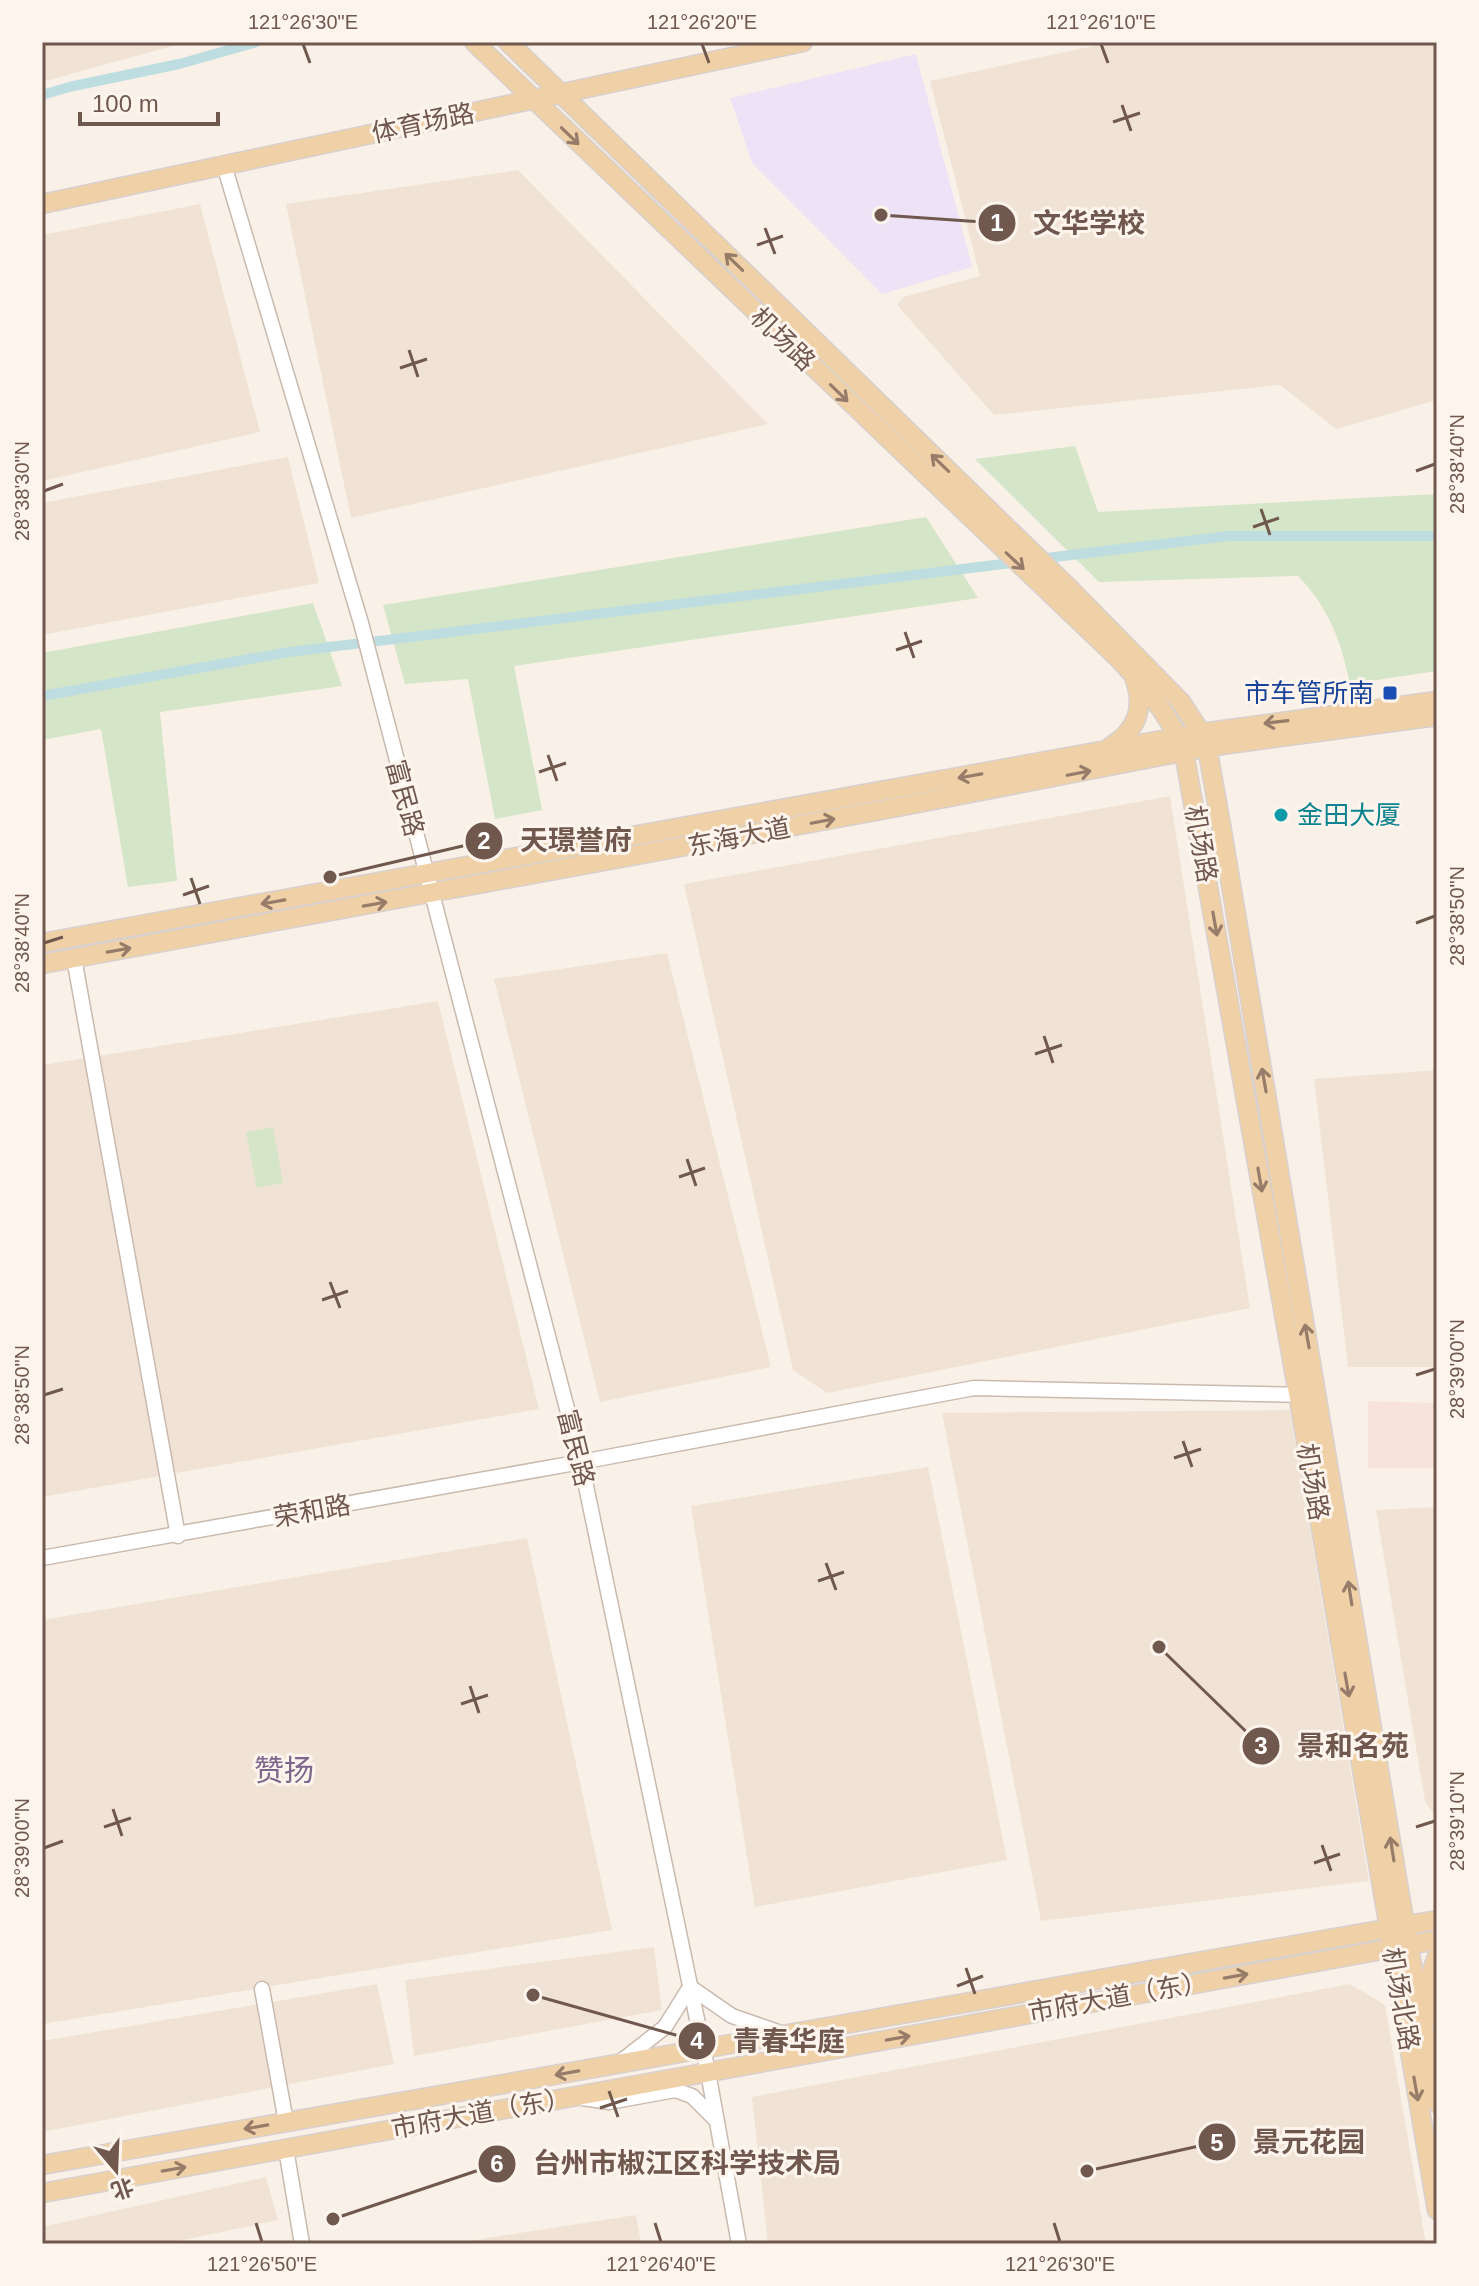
<svg xmlns="http://www.w3.org/2000/svg" width="1479" height="2286" viewBox="0 0 1479 2286" font-family="Helvetica,'Noto Sans SC',sans-serif">
<style>
.residential{fill:#f0e3d6}
.commercial{fill:#f8e3dc}
.education{fill:#eee3f6}
.green{fill:#d5e5c7}
.lines{fill:none;stroke-linecap:round;stroke-linejoin:round}
.canal{stroke:#bedde1;stroke-width:10}
.minor-casing{stroke:#cab9ae;stroke-width:17}
.major-casing{stroke:#d7d0cd;stroke-width:21}
.minor{stroke:#fff;stroke-width:14}
.major{stroke:#f0d1a7;stroke-width:18}
.oneway{stroke:#967c69}
.ticks{fill:none;stroke:#70584e;stroke-width:3}
.transit-dot{fill:#1a4fb4;stroke:#fdf5ed;stroke-width:3}
.culture-dot{fill:#0f9aa8;stroke:#fdf5ed;stroke-width:3}
.labels{text-anchor:middle;dominant-baseline:central;stroke-width:6;stroke-linejoin:round;paint-order:stroke}
.street-label{font-size:26px;fill:#70584e;stroke:#fdf5ed}
.transit-label{font-size:26px;fill:#164399;stroke:#fdf5ed;text-anchor:end}
.culture-label{font-size:26px;fill:#0d838f;stroke:#fdf5ed;text-anchor:start}
.quarter-label{font-size:30px;fill:#7d668c;stroke:#fdf5ed}
.leader{fill:none;stroke:#70584e;stroke-width:3}
.callout-dot{fill:#70584e;stroke:#fdf5ed;stroke-width:3}
.mark-label{font-size:24px;text-anchor:middle;font-weight:bold;fill:#fff}
.callout-label{font-size:28px;text-anchor:middle;font-weight:bold;fill:#70584e;stroke:#fdf5ed;stroke-width:6;stroke-linejoin:round;paint-order:stroke}
.neatline{fill:none;stroke:#70584e;stroke-width:3}
.ticks-label{font-size:20px;text-anchor:middle;fill:#70584e}
</style>
<rect width="100%" height="100%" fill="#f9f1e7"/>
<path class="residential" d="M42,42H187L42,82Z
M1112,42H1437V400L1336,429L1280,385L994,415L897,305L904,297L980,276L930,81Z
M518,170L768,424L351,518L286,204Z
M200,204L260,432L42,481V235Z
M288,457L319,583L42,635V503Z
M1170,796L1250,1308L827,1393L793,1370L684,884Z
M667,953L771,1367L600,1402L494,979Z
M438,1001L539,1409L42,1497V1065Z
M1437,1070V1367H1348L1314,1079Z
M1290,1410L1369,1881L1041,1921L942,1413Z
M928,1467L1007,1860L755,1907L691,1506Z
M1437,1507V1820L1425,1801L1376,1510Z
M527,1538L612,1930L42,2024V1620Z
M654,1947L662,2010L414,2056L405,1980Z
M377,1984L394,2064L42,2132V2041Z
M1350,1984L1385,2005L1426,2244H768L752,2097Z
M266,2177L278,2220L164,2244H42V2227Z
M636,2215L641,2244H449Z"/>
<path class="commercial" d="M1368,1401L1437,1403V1468H1368Z"/>
<path class="education" d="M916,54L972,267L882,294L752,163L730,98Z"/>
<path class="green" d="M1075,446L1098,512L1437,494V671L1350,684C1341,641 1329,608 1298,576L1099,582L975,459Z
M926,517L978,598L514,666L542,810L495,819L468,679L405,684L383,605Z
M313,603L342,686L160,712L177,881L128,887L101,729L42,740V653Z
M273,1127L283,1183L257,1188L246,1132Z"/>
<g class="lines">
<path class="canal" d="M42,95L69,87L179,64L257,42
M1038,559L1228,536H1437
M42,696L289,652L1019,562"/>
<g class="minor-casing">
<path id="minor" d="M224,165L361,623L581,1462L708,2072L739,2244
M74,958L178,1536
M42,1558L581,1462L974,1388L1306,1395
M262,1989L286,2122
M619,2063L665,2027L690,1987L732,2016L784,2034
M583,2098L609,2102L675,2090L692,2096L717,2121
M286,2149L302,2244"/>
</g>
<g class="major-casing">
<path id="major" d="M474,42L1119,659C1145,688 1171,715 1184,752L1298,1393L1437,2210
M508,42L1071,590L1181,702L1201,733L1207,747L1221,825L1405,1926L1437,2103
M42,204L803,42
M1110,747C1138,730 1145,707 1134,677
M42,943L1201,733L1437,701
M42,964L903,806L1207,747L1437,716
M1437,1957L1430,1976L1437,2017
M42,2165L1437,1920
M42,2193L1437,1940"/>
</g>
<use href="#minor" class="minor"/>
<use href="#major" class="major"/>
</g>
<defs><path id="oneway-shaft" d="M-6 0H5M1.5-3L5.5 0L1.5 3" fill="none" stroke-width="1.6" stroke-linecap="round" stroke-linejoin="round" transform="scale(2)"/></defs>
<g class="oneway">
<use href="#oneway-shaft" transform="translate(570 136) rotate(44)"/>
<use href="#oneway-shaft" transform="translate(734 262) rotate(-136)"/>
<use href="#oneway-shaft" transform="translate(839 393) rotate(44)"/>
<use href="#oneway-shaft" transform="translate(940 463) rotate(-136)"/>
<use href="#oneway-shaft" transform="translate(1015 561) rotate(43)"/>
<use href="#oneway-shaft" transform="translate(1276 722) rotate(173)"/>
<use href="#oneway-shaft" transform="translate(1079 773) rotate(-11)"/>
<use href="#oneway-shaft" transform="translate(970 776) rotate(170)"/>
<use href="#oneway-shaft" transform="translate(823 821) rotate(-11)"/>
<use href="#oneway-shaft" transform="translate(273 902) rotate(170)"/>
<use href="#oneway-shaft" transform="translate(375 904) rotate(-10)"/>
<use href="#oneway-shaft" transform="translate(1215 924) rotate(80)"/>
<use href="#oneway-shaft" transform="translate(119 950) rotate(-10)"/>
<use href="#oneway-shaft" transform="translate(1264 1080) rotate(-100)"/>
<use href="#oneway-shaft" transform="translate(1260 1180) rotate(80)"/>
<use href="#oneway-shaft" transform="translate(1307 1336) rotate(-100)"/>
<use href="#oneway-shaft" transform="translate(1350 1593) rotate(-99)"/>
<use href="#oneway-shaft" transform="translate(1347 1685) rotate(80)"/>
<use href="#oneway-shaft" transform="translate(1392 1849) rotate(-99)"/>
<use href="#oneway-shaft" transform="translate(1236 1976) rotate(-10)"/>
<use href="#oneway-shaft" transform="translate(898 2038) rotate(-10)"/>
<use href="#oneway-shaft" transform="translate(567 2073) rotate(170)"/>
<use href="#oneway-shaft" transform="translate(1416 2089) rotate(80)"/>
<use href="#oneway-shaft" transform="translate(256 2127) rotate(170)"/>
<use href="#oneway-shaft" transform="translate(174 2169) rotate(-10)"/>
</g>
<path class="ticks" d="M303,44L310,63M702,44L709,63M1101,44L1108,63M1122,105L1131,131M1113,122L1140,113M765,228L775,254M757,245L783,236M409,350L418,377M400,368L427,359M1416,471L1435,464M44,491L63,484M1261,509L1270,535M1253,527L1279,518M905,632L914,658M896,650L922,641M548,755L557,781M539,772L566,763M191,878L200,904M183,895L209,886M1416,923L1435,916M44,943L63,937M1044,1036L1053,1063M1035,1054L1062,1045M687,1159L696,1186M679,1177L705,1168M330,1282L340,1308M322,1300L348,1291M1416,1375L1435,1369M44,1395L63,1389M1183,1441L1192,1467M1174,1458L1201,1449M826,1563L836,1590M818,1581L844,1572M470,1686L479,1713M461,1704L488,1695M113,1809L122,1836M104,1827L131,1818M1416,1827L1435,1821M1322,1845L1331,1871M44,1848L63,1841M1314,1863L1340,1854M966,1968L975,1994M957,1986L983,1976M609,2091L618,2117M600,2108L627,2099M256,2223L262,2242M655,2223L661,2242M1054,2223L1060,2242"/>
<rect class="transit-dot" x="1382" y="685" width="16" height="16" rx="4"/>
<circle class="culture-dot" cx="1281" cy="815" r="8"/>
<g class="labels">
<g class="street-label">
<text transform="translate(423 123) rotate(-12)">体育场路</text>
<text transform="translate(783 339) rotate(44)">机场路</text>
<text transform="translate(405 798) rotate(75)">富民路</text>
<text transform="translate(739 837) rotate(-11)">东海大道</text>
<text transform="translate(1201 844) rotate(80)">机场路</text>
<text transform="translate(576 1448) rotate(76)">富民路</text>
<text transform="translate(1313 1482) rotate(80)">机场路</text>
<text transform="translate(312 1511) rotate(-10)">荣和路</text>
<text transform="translate(1118 1997) rotate(-10)">市府大道（东）</text>
<text transform="translate(1401 1999) rotate(80)">机场北路</text>
<text transform="translate(481 2113) rotate(-10)">市府大道（东）</text>
</g>
<g class="transit-label">
<text x="1374" y="693">市车管所南</text>
</g>
<g class="culture-label">
<text x="1297" y="815">金田大厦</text>
</g>
<g class="quarter-label">
<text x="284" y="1770">赞扬</text>
</g>
</g>
<path class="leader" d="M881 215L997 223M330 877L484 841M1159 1647L1261 1746M533 1995L697 2041M1087 2171L1217 2142M333 2219L497 2164"/>
<g class="callout-dot">
<circle cx="881" cy="215" r="8"/>
<circle cx="330" cy="877" r="8"/>
<circle cx="1159" cy="1647" r="8"/>
<circle cx="533" cy="1995" r="8"/>
<circle cx="1087" cy="2171" r="8"/>
<circle cx="333" cy="2219" r="8"/>
<circle cx="997" cy="223" r="20"/>
<circle cx="484" cy="841" r="20"/>
<circle cx="1261" cy="1746" r="20"/>
<circle cx="697" cy="2041" r="20"/>
<circle cx="1217" cy="2142" r="20"/>
<circle cx="497" cy="2164" r="20"/>
</g>
<g class="mark-label">
<text x="997" y="231">1</text>
<text x="484" y="849">2</text>
<text x="1261" y="1754">3</text>
<text x="697" y="2049">4</text>
<text x="1217" y="2151">5</text>
<text x="497" y="2172">6</text>
</g>
<g class="callout-label">
<text x="1089" y="233">文华学校</text>
<text x="576" y="850">天璟誉府</text>
<text x="1353" y="1756">景和名苑</text>
<text x="789" y="2051">青春华庭</text>
<text x="1309" y="2152">景元花园</text>
<text x="687" y="2173">台州市椒江区科学技术局</text>
</g>
<rect width="1479" height="2286" fill="none" stroke="#fdf5ed" stroke-width="88"/>
<g transform="translate(116 2170) rotate(161)" stroke="#fdf5ed" stroke-width="6" paint-order="stroke">
<path d="M0-6L14 30L0 20L-14 30Z" fill="#70584e"/>
<text y="-12" font-size="22" font-weight="bold" text-anchor="middle" fill="#70584e">北</text>
</g>
<path d="M80 112v12h138v-12" fill="none" stroke="#70584e" stroke-width="4"/>
<text x="92" y="112" font-size="24" fill="#70584e" stroke="#fdf5ed" stroke-width="6" paint-order="stroke">100 m</text>
<rect x="44" y="44" width="1391" height="2198" class="neatline"/>
<g class="ticks-label">
<text x="303" y="29">121°26'30"E</text>
<text x="702" y="29">121°26'20"E</text>
<text x="1101" y="29">121°26'10"E</text>
<text transform="translate(1457 464) rotate(-90)" y="7">28°38'40"N</text>
<text transform="translate(22 491) rotate(-90)" y="7">28°38'30"N</text>
<text transform="translate(1457 916) rotate(-90)" y="7">28°38'50"N</text>
<text transform="translate(22 943) rotate(-90)" y="7">28°38'40"N</text>
<text transform="translate(1457 1369) rotate(-90)" y="7">28°39'00"N</text>
<text transform="translate(22 1395) rotate(-90)" y="7">28°38'50"N</text>
<text transform="translate(1457 1821) rotate(-90)" y="7">28°39'10"N</text>
<text transform="translate(22 1848) rotate(-90)" y="7">28°39'00"N</text>
<text x="262" y="2271">121°26'50"E</text>
<text x="661" y="2271">121°26'40"E</text>
<text x="1060" y="2271">121°26'30"E</text>
</g>
</svg>
